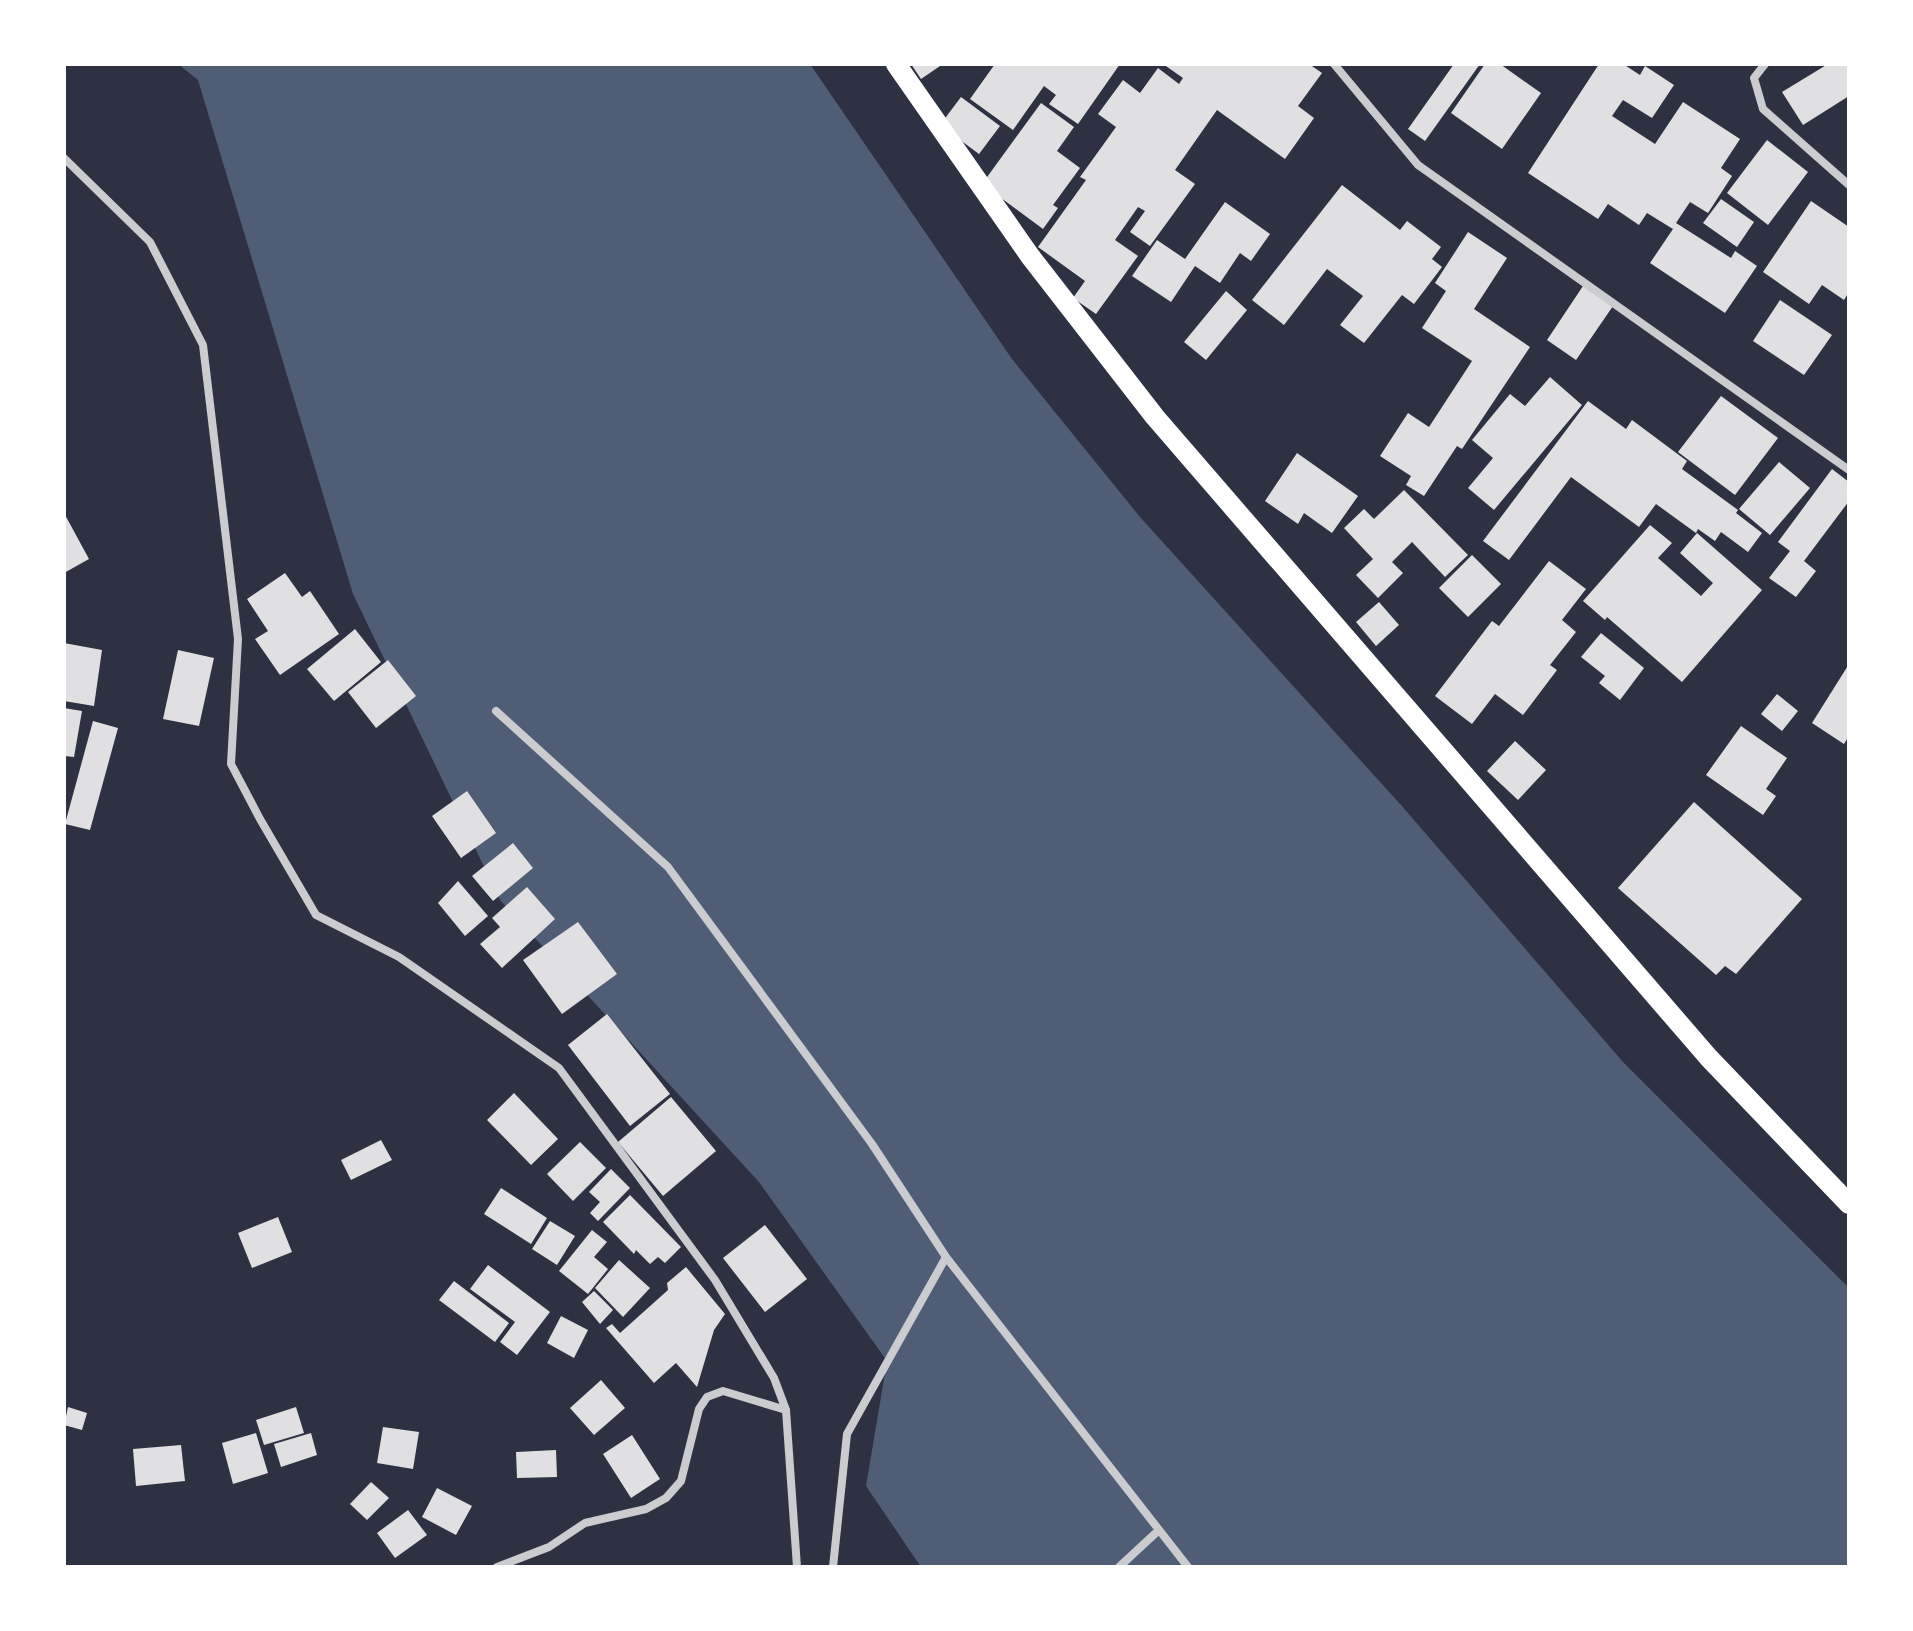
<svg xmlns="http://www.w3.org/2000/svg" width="1913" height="1631" viewBox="0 0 1913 1631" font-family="Roboto,sans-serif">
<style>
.water{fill:#4f5d75}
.building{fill:#e0e0e3}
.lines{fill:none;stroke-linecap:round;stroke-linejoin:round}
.minor{stroke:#caccd0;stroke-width:8}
.primary{stroke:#fff;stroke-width:20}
</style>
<rect width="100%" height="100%" fill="#2d3142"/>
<path class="water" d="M178,64H810L1012,359L1140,517L1401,805L1623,1062L1849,1288V1567H921L866,1486L887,1361L759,1182L500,900L353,594L198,80Z"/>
<path class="building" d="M911,64H943L921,79Z
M995,64H1120L1078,124L1049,104L1056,95L1044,86L1013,130L970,99Z
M1163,64H1309L1322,73L1298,106L1314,118L1285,159L1217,110L1175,170L1195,184L1150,246L1130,232L1145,211L1138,207L1115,240L1138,256L1096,314L1073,298L1085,281L1038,247L1086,180L1080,177L1116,127L1098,114L1123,80L1140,93L1158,68L1179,84L1183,78Z
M1454,64H1480L1425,141L1408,129Z
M1485,64H1500L1541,93L1502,149L1451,113Z
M1599,64H1623L1640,75L1645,66L1674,85L1652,118L1623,100L1612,116L1655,144L1683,102L1740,139L1721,168L1732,176L1708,213L1690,202L1676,223L1731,258L1735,251L1757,266L1725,313L1650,263L1673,229L1647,213L1639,225L1608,204L1598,219L1528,173Z
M1828,64H1849V96L1803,125L1782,92Z
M961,97L1000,126L979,154L940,125Z
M1041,103L1074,127L1057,151L1080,168L1053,205L1058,208L1043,229L982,184Z
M1767,140L1808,172L1768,225L1727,193Z
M1342,185L1400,230L1407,221L1441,247L1432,259L1442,267L1414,304L1402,295L1364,343L1340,325L1363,296L1327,269L1284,325L1252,300Z
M1721,199L1754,222L1737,247L1703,223Z
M1811,201L1849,227V292L1844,300L1822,285L1809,304L1763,272Z
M1225,202L1270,234L1251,261L1240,253L1220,283L1195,266L1171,302L1132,276L1157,240L1185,259Z
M1468,232L1507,258L1474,309L1530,347L1462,449L1457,446L1424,496L1406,485L1411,476L1380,456L1408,413L1429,427L1472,361L1422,328L1446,291L1435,283Z
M1583,286L1613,306L1576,360L1547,340Z
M1226,291L1247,310L1206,360L1184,342Z
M1780,300L1832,335L1804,375L1753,341Z
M1550,377L1582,405L1494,510L1468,488L1493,458L1472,440L1510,394L1525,406Z
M1721,396L1778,438L1735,495L1678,452Z
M1588,401L1626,429L1632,420L1687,461L1682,469L1738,510L1736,513L1762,533L1748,552L1721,532L1715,541L1698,529L1696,533L1656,504L1639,527L1571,477L1509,560L1483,541Z
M1297,453L1358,496L1332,533L1304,513L1298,524L1265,501Z
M1779,462L1810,488L1770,535L1739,509Z
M1832,469L1849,482V501L1804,561L1816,571L1796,597L1769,578L1790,551L1778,542Z
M1404,490L1468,555L1445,577L1412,542L1392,562L1403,573L1378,598L1356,575L1373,559L1344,528L1364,509L1374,519Z
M64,513L89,559L64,573Z
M1650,525L1672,543L1658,558L1701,596L1713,583L1680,553L1697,533L1762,590L1682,682L1607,617L1605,620L1583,601Z
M1472,555L1501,584L1468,617L1439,588Z
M1549,561L1586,589L1562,620L1576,632L1550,665L1557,670L1523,715L1495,694L1472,724L1435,696L1492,621L1499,626Z
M285,573L302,597L310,591L339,634L280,675L255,639L268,631L247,599Z
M1379,602L1399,625L1376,646L1356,622Z
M355,629L381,662L334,701L307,669Z
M1601,633L1644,668L1620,700L1599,683L1605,676L1581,657Z
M64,643L102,650L94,706L64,701Z
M178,650L214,658L199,726L163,719Z
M388,660L416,696L376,728L348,692Z
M1849,664V736L1844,744L1812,723Z
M1777,694L1798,711L1782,731L1761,714Z
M64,708L82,711L74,757L64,756Z
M93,721L118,728L90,830L65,824Z
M1741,726L1787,758L1766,789L1776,796L1763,815L1706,775Z
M1515,741L1546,770L1518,800L1487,771Z
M467,791L496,833L461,858L432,816Z
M1694,802L1802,899L1736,974L1725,966L1716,975L1618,888Z
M513,843L533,868L493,901L472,876Z
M458,881L488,916L465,936L438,903Z
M527,887L555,919L502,968L480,944L500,927L492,918Z
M578,922L617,974L562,1014L523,960Z
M607,1014L670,1094L630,1126L568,1045Z
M514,1093L558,1139L531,1165L487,1120Z
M671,1097L716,1151L663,1196L618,1142Z
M381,1140L392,1160L351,1180L341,1160Z
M580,1142L606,1168L573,1201L547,1174Z
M611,1169L630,1188L598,1221L590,1213L600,1202L589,1192Z
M501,1188L547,1218L531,1244L484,1214Z
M630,1195L681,1247L665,1263L658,1257L650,1264L636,1250L634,1254L603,1222Z
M278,1217L292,1252L252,1268L238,1233Z
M550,1221L575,1236L557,1265L532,1249Z
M765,1225L807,1279L765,1312L723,1258Z
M592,1230L607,1242L594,1257L608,1269L588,1294L559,1271Z
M619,1260L650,1288L623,1317L595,1288Z
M488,1265L550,1312L517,1355L500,1342L515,1322L470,1289Z
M686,1267L725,1314L714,1330L697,1387L676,1363L654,1383L606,1328L612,1324L620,1333L668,1290L667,1283Z
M454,1281L509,1323L495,1342L439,1300Z
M594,1291L613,1310L600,1324L582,1302Z
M561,1316L588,1330L574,1358L547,1343Z
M601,1380L625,1408L594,1435L570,1408Z
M68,1407L87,1413L82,1430L64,1425Z
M296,1407L304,1433L264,1445L256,1420Z
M383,1427L419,1432L413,1469L377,1463Z
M256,1433L268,1473L233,1484L222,1443Z
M311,1433L317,1455L281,1467L274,1444Z
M632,1435L660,1479L631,1498L603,1454Z
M181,1445L185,1481L136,1486L133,1449Z
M556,1450L557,1477L517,1478L516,1452Z
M371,1482L389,1498L367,1520L350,1504Z
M437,1488L472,1506L456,1535L422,1517Z
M408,1510L427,1535L395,1558L377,1533Z"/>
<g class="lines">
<path class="minor" d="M1334,64L1418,165L1849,470
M1765,64L1754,78L1763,109L1849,185
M64,158L150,242L203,345L238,639L231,764L260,819L316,915L399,957L559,1068L715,1280L774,1378L786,1410L797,1567
M496,711L668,867L872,1144L946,1257L1188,1567
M497,1567L549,1547L585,1523L646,1509L666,1498L681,1481L699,1409L707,1397L723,1391L786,1410
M833,1567L847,1434L946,1257
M1119,1567L1159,1530"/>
<path class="primary" d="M896,64L1030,256L1155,417L1709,1058L1849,1204"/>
</g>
<rect width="1913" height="1631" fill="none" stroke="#ffffff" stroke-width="132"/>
</svg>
